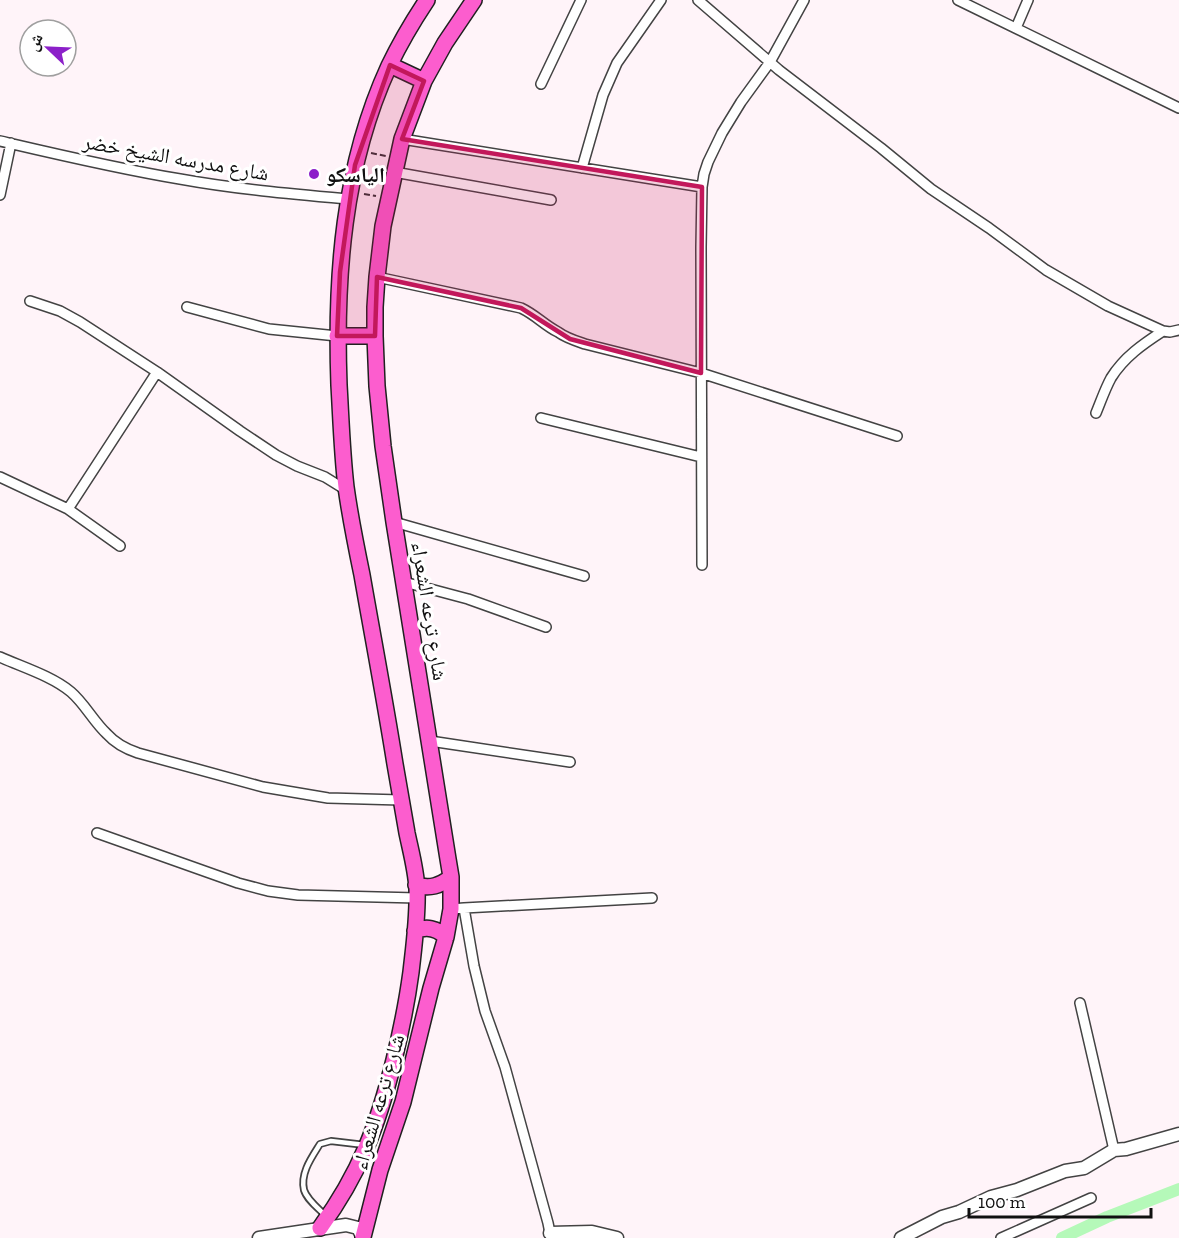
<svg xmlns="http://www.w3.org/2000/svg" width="1179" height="1238" viewBox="0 0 1179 1238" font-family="'Zilla Slab','Noto Naskh Arabic',serif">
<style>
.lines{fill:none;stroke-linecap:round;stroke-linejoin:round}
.canal{stroke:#b5f9b9;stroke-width:12}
.service-casing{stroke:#434343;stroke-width:8}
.minor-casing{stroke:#434343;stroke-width:12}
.tertiary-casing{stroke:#434343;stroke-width:15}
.trunk-casing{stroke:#212121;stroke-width:18}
.path{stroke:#323232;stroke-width:2;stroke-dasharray:6 3;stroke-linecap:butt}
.service{stroke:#fff;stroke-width:4.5}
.minor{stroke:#fff;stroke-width:9}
.tertiary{stroke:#fff;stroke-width:12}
.trunk{stroke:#fc5dce;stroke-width:15}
.marked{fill:#c2185b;fill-opacity:0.2;stroke:#c2185b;stroke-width:4.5;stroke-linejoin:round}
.poi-dot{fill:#8c20c9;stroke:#fff;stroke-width:2}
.labels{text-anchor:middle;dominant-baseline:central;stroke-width:6;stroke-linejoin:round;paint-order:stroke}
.street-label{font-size:21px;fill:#101010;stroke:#fff}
.poi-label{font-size:21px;font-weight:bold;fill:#101010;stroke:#fff;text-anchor:start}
</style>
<rect width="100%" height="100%" fill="#fff4f9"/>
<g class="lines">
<path class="canal" d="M1062,1238L1107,1217L1179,1189"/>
<g class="service-casing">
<path id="service" d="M326,1216C319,1209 307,1200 304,1190C300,1173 312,1157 320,1144L331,1141L365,1145"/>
</g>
<g class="minor-casing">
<path id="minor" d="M698,0L779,70L881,148L931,189L989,228L1046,270L1108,306L1163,331L1170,332L1179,330
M958,0L1179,108
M1016,28L1028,0
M541,84L581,0
M402,139L702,187
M0,141C60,155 119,169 180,179C235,189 292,194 348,199
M582,168L603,95L617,63L661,0
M394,172L551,200
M0,195L11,143
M377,277L521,308C536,315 544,325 558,332C566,338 576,341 585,344L701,373L897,436
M30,301L60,311L80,322L157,372L240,431L276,455L297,466L325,477L346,490
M187,307L269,329L337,336
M1096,413C1101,401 1105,389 1111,378C1124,357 1143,344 1163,331
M541,418L701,457
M0,477L68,509L120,546
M68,509L157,372
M394,522L584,576
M702,565L701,247L702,187L704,174L708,162L722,133L741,102L770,62L804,0
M404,582L468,599L546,627
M0,657C22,667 52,676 71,692C85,704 93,721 107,734C115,743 126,749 138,753L263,787L328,798L401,800
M430,741L570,762
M97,833L238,883L268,891L298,895L417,898
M464,908L652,898
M451,909L464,908L474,966L485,1011L505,1067L548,1223L551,1238
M1080,1003L1114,1150
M1001,1238L1091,1198"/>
</g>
<g class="tertiary-casing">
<path id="tertiary" d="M550,1233L592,1232L617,1238
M259,1238L346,1225L358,1228L363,1238
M901,1238L942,1217L959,1212L991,1197L1017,1190L1065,1171L1084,1168L1114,1150L1126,1149L1179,1134"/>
</g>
<g class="trunk-casing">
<path id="trunk" d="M390,65L424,81
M337,336H375
M416,885C430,889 440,886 451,877
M415,931C426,926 437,928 446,937
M320,1228C360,1173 378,1125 394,1060C401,1031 407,1002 411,972C414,945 418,917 417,889C416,870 411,852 407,833C403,810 399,787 395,764C385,701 373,638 362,575C356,546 350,516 346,487C342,453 341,419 339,385C335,277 343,166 389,66C400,43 413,21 427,0
M363,1237L380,1170L403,1102L431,988L446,937L451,909V877L448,859L394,522L383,446L377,386L375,336V307L377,277L383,226L402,139L424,81L445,43L474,0"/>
</g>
<path class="path" d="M371,153L386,156
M364,194L376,196"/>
<use href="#service" class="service"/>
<use href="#minor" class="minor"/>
<use href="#tertiary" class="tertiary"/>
<use href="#trunk" class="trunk"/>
</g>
<path class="marked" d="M390,65L424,81L402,139L702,187L701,373L570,339L521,308L377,277L375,336H337L340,272L355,165Z"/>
<circle class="poi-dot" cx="314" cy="174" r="6"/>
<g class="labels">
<g class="street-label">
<text transform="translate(176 157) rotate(10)">شارع مدرسه الشيخ خضر</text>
<text transform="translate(430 611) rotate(81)">شارع ترعه الشعراء</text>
<text transform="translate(378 1102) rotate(-74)">شارع ترعه الشعراء</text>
</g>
<g class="poi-label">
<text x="326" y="174">الياسكو</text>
</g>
</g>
<g transform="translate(48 48) rotate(293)"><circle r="28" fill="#ffffff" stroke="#9f9f9f" stroke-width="1.5"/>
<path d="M0-4.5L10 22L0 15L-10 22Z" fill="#8c20c9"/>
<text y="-9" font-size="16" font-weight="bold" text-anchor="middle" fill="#101010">ش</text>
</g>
<path d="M969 1208v9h182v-9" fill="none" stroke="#101010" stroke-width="3"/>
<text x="978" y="1208" font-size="18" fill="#101010" stroke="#ffffff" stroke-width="4.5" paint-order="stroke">100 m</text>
</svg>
